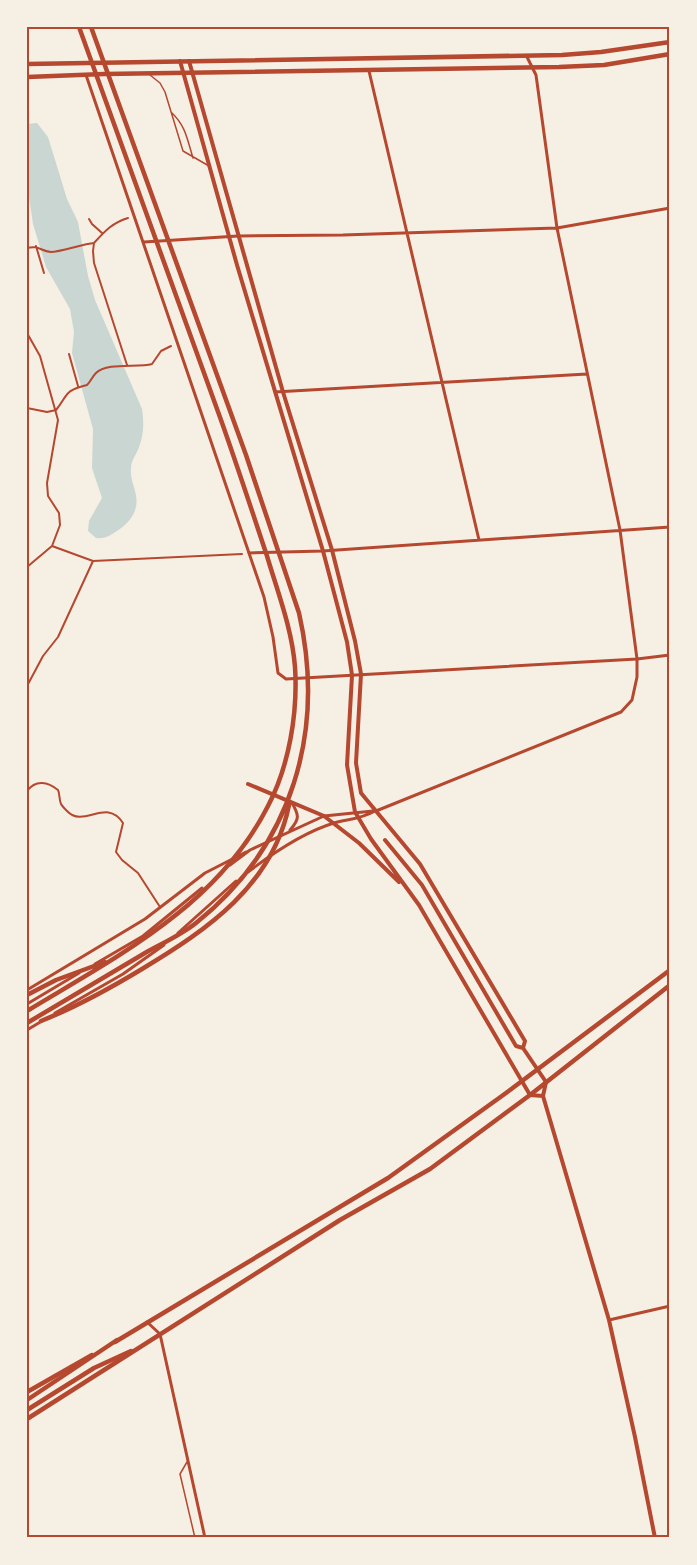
<svg xmlns="http://www.w3.org/2000/svg" width="697" height="1565" viewBox="0 0 697 1565" font-family="'Archivo Narrow',sans-serif">
<style>
.water{fill:#c9d6d2}
.lines{fill:none;stroke-linecap:round;stroke-linejoin:round}
.service{stroke:#b5482f;stroke-width:1.5}
.pedestrian{stroke:#b5482f;stroke-width:2}
.minor{stroke:#b5482f;stroke-width:3}
.tertiary{stroke:#b5482f;stroke-width:3}
.secondary{stroke:#b5482f;stroke-width:4}
.primary{stroke:#b5482f;stroke-width:4.5}
.trunk{stroke:#b5482f;stroke-width:4.5}
.neatline{fill:none;stroke:#b5482f;stroke-width:2}
</style>
<rect width="100%" height="100%" fill="#f6efe4"/>
<path class="water" d="M37,123L48,137L67,199L78,222L88,276L95,300L142,409C144,422 144,434 139,447C137,454 131,460 131,468C130,477 133,483 135,491C140,509 132,521 117,531C109,536 105,539 96,538L88,531L89,521L102,498L92,468L93,429L72,353L74,332L70,309L46,267L33,224L27,184V124Z"/>
<g class="lines">
<path class="service" d="M150,75L160,83L165,92L183,151L209,166
M171,112C186,126 187,139 193,158
M187,1462L180,1474L195,1538"/>
<path class="pedestrian" d="M89,219L92,224L102,233
M94,243L93,251L94,263L127,365
M36,246L44,273
M27,248C39,245 40,251 51,252C60,252 83,244 94,243C105,231 112,223 128,218
M27,333L40,356L58,420L47,483L48,496L59,513L60,525L52,546L27,567
M69,354L78,386
M27,408L47,412L56,410C69,394 63,391 87,385C91,381 92,377 96,373C107,362 138,368 152,364L161,351L171,346
M52,546L93,561L242,554
M27,686L43,656L58,637L93,561
M27,791C36,779 48,782 58,790C60,794 59,800 61,804C62,806 66,810 67,811C84,829 106,797 123,823L116,852L122,860L138,873L160,907"/>
<path class="minor" d="M369,71L479,540
M144,242L238,236L343,235L557,228L670,208
M275,392L587,374
M249,553L323,551L670,527
M376,811L621,712L632,700L637,677V659L620,530L557,228L536,75L527,57
M27,990L145,919L205,873L246,852"/>
<path class="tertiary" d="M86,75L264,597L273,637L278,673L286,679L637,659L670,655
M290,830C300,819 299,815 292,803
M230,865L250,850L324,816L373,811
M248,872C273,853 304,832 334,823C349,819 361,819 375,811
M178,933L236,881
M95,964L143,936L202,888
M27,1004L79,973
M55,1013L123,974L164,945
M27,1030L42,1021
M609,1320L670,1306
M147,1322L160,1334L205,1538"/>
<path class="secondary" d="M180,61L237,265L323,551L347,642L352,675L347,765L355,812L371,839L419,905L530,1095L543,1096
M189,61L283,392L332,550L355,641L361,674L356,763L361,793L420,864L525,1041L523,1048L546,1082L543,1096L609,1320L635,1437L655,1538
M248,784L324,816L359,843L399,882
M385,840L422,885L516,1046L523,1048"/>
<path class="primary" d="M27,64L562,55L601,52L670,42
M27,77L104,74L559,67L604,65L670,54
M115,1342L388,1178L506,1093L670,970
M27,1392L92,1355
M27,1419L340,1220L430,1169L530,1095L670,985"/>
<path class="trunk" d="M27,995L56,980L105,962
M27,1011C118,956 217,906 268,806C289,766 298,713 295,667C292,629 278,593 267,556C252,511 237,465 221,420C174,289 126,158 79,27
M41,1021C76,1007 109,989 142,969C207,930 273,885 289,805
M27,1023C66,1000 105,977 145,953C161,944 181,935 196,923C292,846 326,732 299,613L246,455L91,27
M27,1400L117,1340
M27,1410L94,1368L131,1351"/>
</g>
<rect width="697" height="1565" fill="none" stroke="#f6efe4" stroke-width="57"/>
<rect x="28" y="28" width="640" height="1508" class="neatline"/>
</svg>
